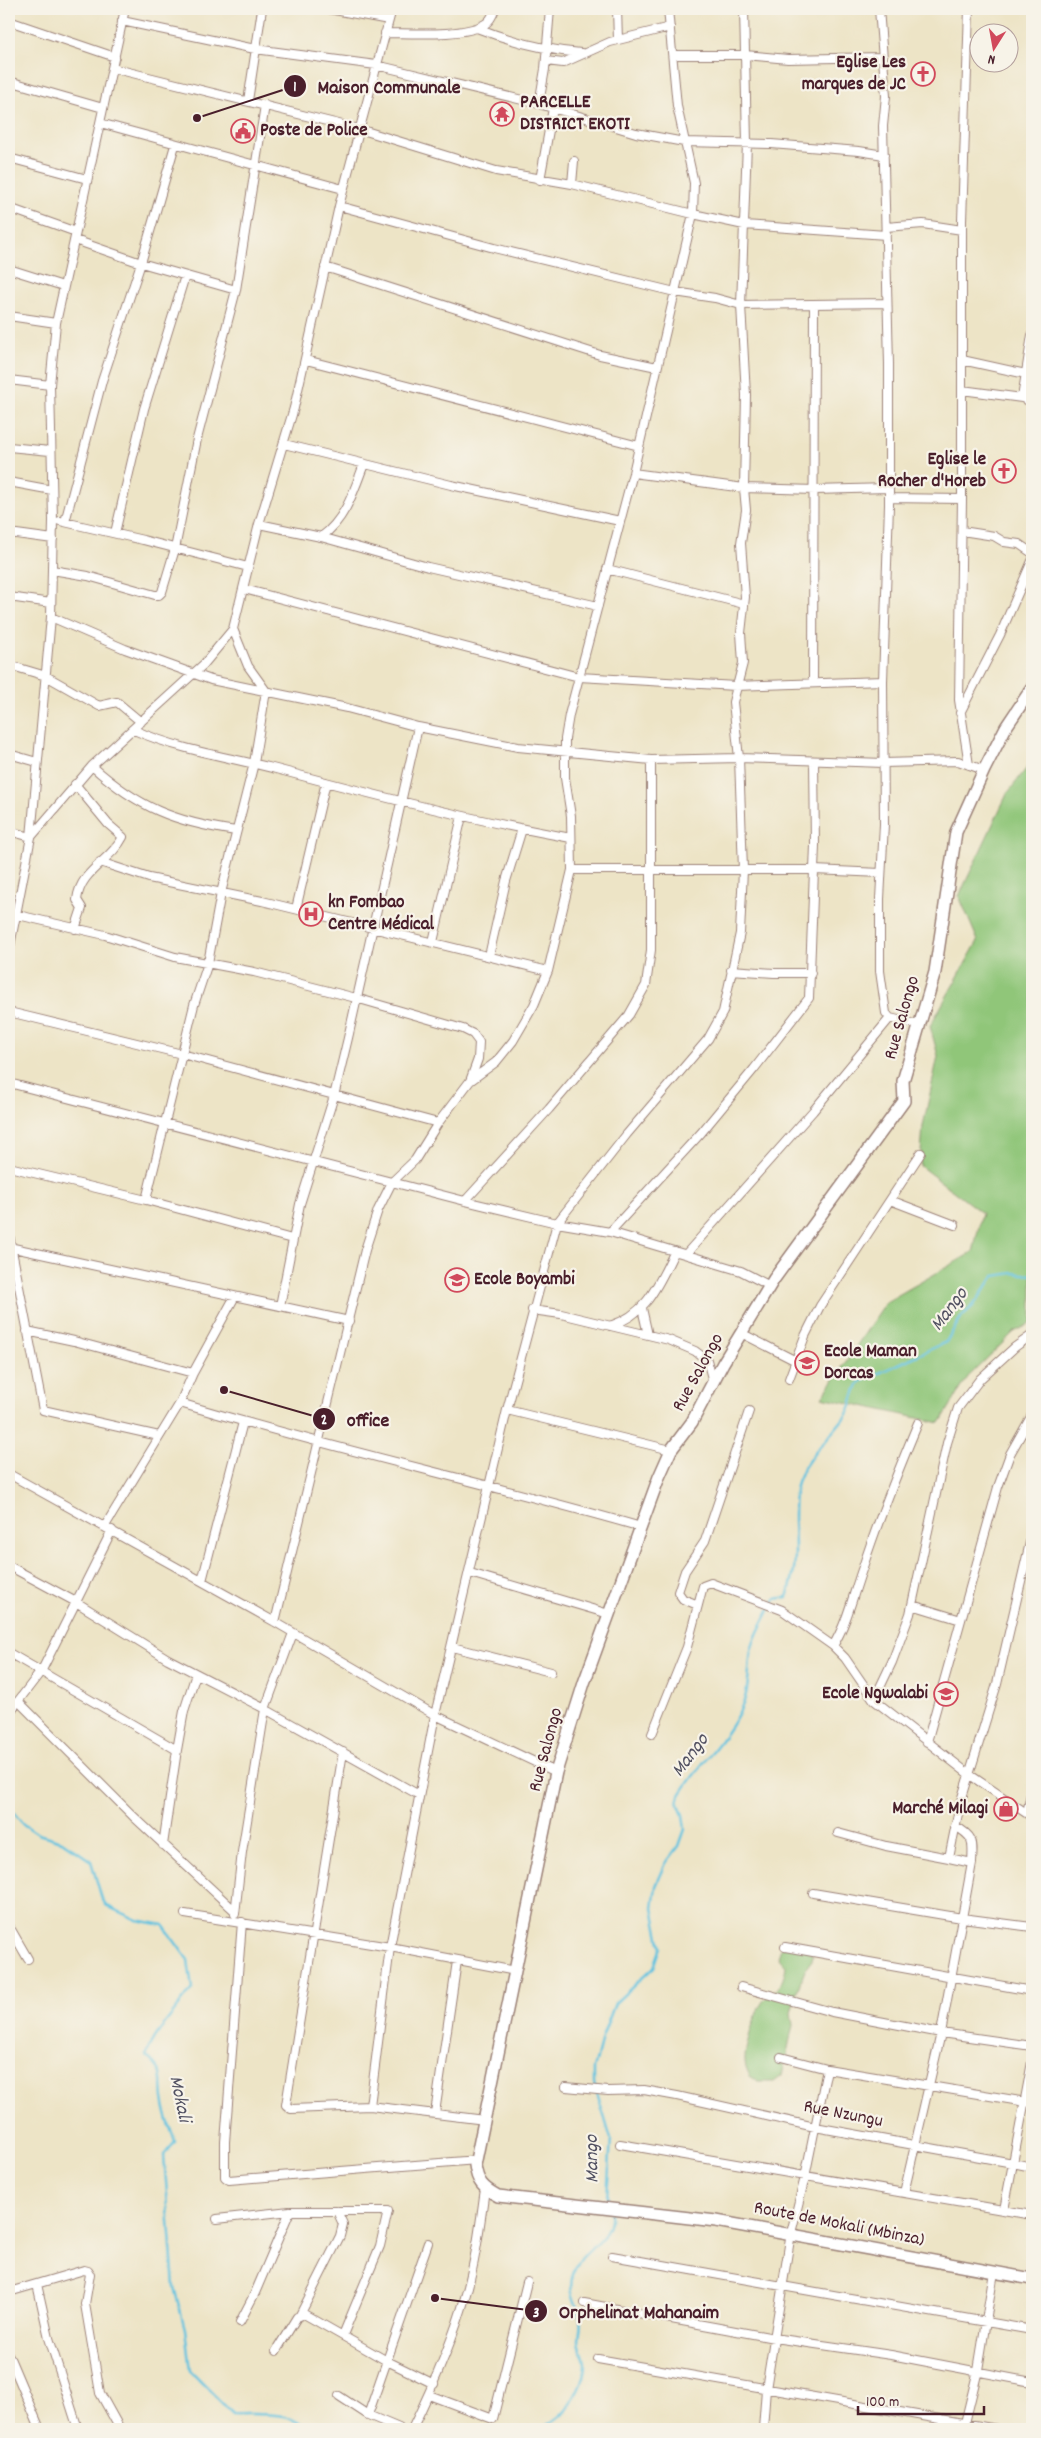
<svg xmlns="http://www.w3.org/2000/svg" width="1041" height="2438" viewBox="0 0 1041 2438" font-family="Dekko,sans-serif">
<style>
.green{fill:#90c679;stroke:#6d7252}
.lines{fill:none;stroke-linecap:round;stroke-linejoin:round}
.stream{stroke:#62c3e0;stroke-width:2.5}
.street-casing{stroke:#9c8278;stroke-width:10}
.secondary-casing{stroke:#9c8278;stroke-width:14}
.street{stroke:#fff;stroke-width:8}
.secondary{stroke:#fff;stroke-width:11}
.labels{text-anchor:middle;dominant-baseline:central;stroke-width:4.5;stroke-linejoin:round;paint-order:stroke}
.poi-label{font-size:19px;font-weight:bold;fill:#4a1f2b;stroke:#f7f3e8;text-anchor:start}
.street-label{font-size:19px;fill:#4a1f2b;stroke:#f7f3e8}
.water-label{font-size:20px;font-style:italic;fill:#515061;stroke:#f7f3e8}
.leader{fill:none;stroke:#4a1f2b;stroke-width:2}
.callout-dot{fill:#4a1f2b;stroke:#f7f3e8;stroke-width:2}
.mark-label{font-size:15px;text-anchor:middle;font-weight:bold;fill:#fff}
.callout-label{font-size:20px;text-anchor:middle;font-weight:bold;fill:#4a1f2b;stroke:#f7f3e8;stroke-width:4.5;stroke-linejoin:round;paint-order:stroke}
</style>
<rect width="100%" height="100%" fill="#f7f3e8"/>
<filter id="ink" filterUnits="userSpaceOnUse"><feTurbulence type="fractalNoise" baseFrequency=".02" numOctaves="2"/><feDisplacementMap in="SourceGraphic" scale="10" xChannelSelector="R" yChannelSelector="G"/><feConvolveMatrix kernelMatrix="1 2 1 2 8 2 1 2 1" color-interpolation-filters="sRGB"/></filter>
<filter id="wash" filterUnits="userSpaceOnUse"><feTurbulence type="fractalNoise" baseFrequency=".0096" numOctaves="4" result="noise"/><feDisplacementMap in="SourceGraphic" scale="20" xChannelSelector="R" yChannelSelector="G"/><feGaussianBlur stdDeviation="1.12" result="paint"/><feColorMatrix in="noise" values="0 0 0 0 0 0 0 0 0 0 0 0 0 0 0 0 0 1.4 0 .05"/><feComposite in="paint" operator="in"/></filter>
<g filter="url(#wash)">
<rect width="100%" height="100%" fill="#ede4c6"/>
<path class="green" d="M1032,761V1323L1014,1332L968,1377L940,1423L822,1397L886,1302L973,1252L982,1213L920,1166L923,1126L938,1056L930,1026L978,941L959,896L1007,794Z
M788,1944L804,1948L813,1955L812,1960L806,1968L797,1991L791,2013L793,2025L782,2076L774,2082H759L750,2076C748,2072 745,2066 745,2061C744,2050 754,2018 759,2008C769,1988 782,1995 786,1966L778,1957L781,1948Z"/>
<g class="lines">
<path class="stream" d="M9,1807L23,1824L38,1834L62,1841L91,1861L102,1899L107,1906L137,1920L163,1925L188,1960L192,1989C176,2011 156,2030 146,2056C171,2078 158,2078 164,2104C166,2117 171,2130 175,2142L164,2155L174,2287L185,2329L190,2371L233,2414C252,2415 295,2410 306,2429
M609,2204L607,2197L611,2139L594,2083V2069L602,2038L615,2003L654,1967L661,1947L653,1908L656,1886L666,1863L679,1846L685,1829L683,1815L678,1803L680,1795C699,1764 728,1738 743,1704C750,1688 748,1668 751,1651C755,1633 767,1616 775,1599L787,1597C803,1556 789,1527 796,1486C800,1463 834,1433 847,1414C853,1405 852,1394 860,1382L946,1342L962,1316L973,1306L994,1276L1013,1273L1032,1275
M543,2429C548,2424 555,2420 561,2415C572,2404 585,2380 585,2364C585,2356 580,2349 579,2341C579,2334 582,2326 580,2318C577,2300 566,2292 574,2271C583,2247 613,2242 610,2212"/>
</g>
</g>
<g filter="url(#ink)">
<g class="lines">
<g class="street-casing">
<path id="street" d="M329,9L389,20
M617,9L618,40
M879,9L886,96L883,126L889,364V505L883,681L884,824L880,899V971L886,1013L890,1018
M9,21L115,57
M122,21L255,49L376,65L539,104L636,133L684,142L771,144L859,151L884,155
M477,28C510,41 546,50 581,53
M385,33C410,33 464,37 485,24C490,21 493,15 495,9
M674,55H745L788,59L883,57
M546,61L563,63L610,42L670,27
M112,68L359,129L496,171L572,184L693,214L744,225L886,235
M9,81L103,108
M248,101L262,9
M539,104L545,69L550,9
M100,123L343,189
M9,158L87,179
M540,180L553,108
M572,184L574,161
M339,206L494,248L675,292L715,298L741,305L887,303
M9,208L76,232
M886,227L923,224L962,230
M75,240L141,263L236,290
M325,267L600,355L657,367
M9,269L63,286
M9,316L56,323
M306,360L639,446
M962,360L1026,374
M9,380L50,385
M962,390L1022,398L1032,402
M1022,398L1032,335
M284,444L451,485L620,521
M9,447L50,451
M633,473L744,488L815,490L888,488
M9,482L52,490
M889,498L962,499
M60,521L143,540L248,567
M65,522L102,381L141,263L175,145
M259,524L321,537L428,567L598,606
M962,531L994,536L1004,542L1019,544L1032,553
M9,533L53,539
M115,533L144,409L185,276
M321,537C345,520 354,491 364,464
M607,569L744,604
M52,570L88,576L155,595H159L162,592L175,549L197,439L236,290L265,105
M244,589L579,677L736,686L883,681
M9,597L51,603
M51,617L125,649L211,680L347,708L418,727L518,747L651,760L739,758L884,763L958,761L984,770
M9,665L46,676L99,706L117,702L141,722
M813,683L814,304
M960,713L1000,635L1032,561
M134,730C179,750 228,757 276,769C374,795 471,820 571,838
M9,754L37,762
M969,765L959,700L962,499V221L969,9
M92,766C139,808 174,822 236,831
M9,831L31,837
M31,837L92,766L204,664L233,629L259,524L294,408L339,206L392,9
M100,862L149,878L262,901L548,971
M572,870H814L881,873
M296,909L326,782
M9,913L105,935L175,957L254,972L356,998L463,1029L473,1034L479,1042L478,1059L470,1081
M75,929L82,908L77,900C80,870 111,861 123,837L108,824L75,784
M433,942L462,816
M9,951L31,837L51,617L53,520L50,385L56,323L125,9
M489,956L506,881L522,829
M731,970L774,973H811
M9,1012L182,1054L438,1123
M9,1083L465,1201L557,1223L610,1232L741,1271L770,1286
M9,1167L146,1200L292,1239
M146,1200L194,1005L208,963L221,893L254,763L266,691L248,666L233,629
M890,1200L955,1225
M465,1201L549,1109L629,1015L646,985L651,950V760
M610,1232L701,1133L754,1069L809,998L815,845L814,761
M9,1235L43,1410L159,1436
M9,1247L349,1321
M686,1254L813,1111L890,1018L919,1025
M280,1306L300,1204L334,1096L348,1038L418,727
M642,1308L648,1335
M532,1310L561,1314L669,1340L695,1351L707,1360L713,1382
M610,1326C648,1314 658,1284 675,1251
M27,1331L74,1341L193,1373
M741,1333L796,1361
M789,1379L805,1336L820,1306L921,1153
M180,1403C332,1449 488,1483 641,1527
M507,1410L671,1450
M9,1474L275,1622L435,1715L556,1772
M105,1526L180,1403L193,1373L234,1298
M9,1566L76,1602L168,1659L265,1709L419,1795
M470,1573L609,1614
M202,1581L243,1422
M698,1605L703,1586L711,1583L782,1610L833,1646L845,1658L874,1700L970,1775L1032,1817
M912,1605L961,1620
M275,1622L365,1250L378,1210L392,1182L415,1160L438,1123L470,1081L496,1062L513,1041L534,1005L548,971L572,870L571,816L565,778V739L569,715L633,473L693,214L694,183L677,106L668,9
M833,1646C848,1621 853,1594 863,1567C879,1518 898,1471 918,1423
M452,1647L551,1672
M9,1653L177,1750L163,1845
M874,1700L892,1662L910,1614L947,1443L958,1408L980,1379L1015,1347L1032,1335
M19,1702L133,1816L235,1911
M9,1713L42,1670L112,1530
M652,1734L687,1647L698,1605L683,1599L678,1592L685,1571L705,1541L749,1411
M927,1742L998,1487L1010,1454L1032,1415
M177,1750L184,1711L196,1674
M343,1752L286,2105L291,2109L370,2106L485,2120
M1027,1813L1032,1789
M955,1826C975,1837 973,1842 972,1863
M838,1833L886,1846L949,1858
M813,1893L962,1918L972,1863L949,1858L960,1804L997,1684L1032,1534
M185,1914L390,1947L516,1971
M235,1914L242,1852L265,1709L293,1633
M242,1922L225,2142V2177L229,2180L477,2160
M9,1926L28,1959
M1032,1927L962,1918L941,2033L1032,2046
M785,1947L1032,1991
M741,1987L832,2012L941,2033L904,2193
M781,2057L827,2069L1032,2103
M566,2087L608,2091L644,2090L677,2096L815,2127L1013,2163L1032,2062
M370,2106L390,1947L435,1715L507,1410L557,1223L627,1134L708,1039L723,1012L740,933L743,870L739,758L733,702L743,663L741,633L745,597L741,543L746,510L744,488L746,395L741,305L747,143L744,9
M435,2113L457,1961
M620,2144L1032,2215
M1004,2210L1013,2163L1032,2167
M217,2219L290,2211H388L380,2246L343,2335
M612,2256L1032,2330
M37,2284L49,2338L78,2429
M9,2292L84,2270L88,2271L90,2274L85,2304L100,2393L120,2429
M584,2303L774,2338L891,2355L1032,2382
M300,2315L340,2236L343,2224L337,2211
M240,2322L255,2293L290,2211
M276,2351L297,2317L304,2314L387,2361L434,2384
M9,2356L40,2429
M598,2359L997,2429
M429,2395L493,2419L527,2282
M339,2396L368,2415
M964,2427L978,2370L994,2272
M399,2428L368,2415L428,2243
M412,2429C433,2386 453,2341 466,2294C476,2260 480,2224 485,2189
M763,2429L766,2389L791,2233L805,2177L827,2069"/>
</g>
<g class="secondary-casing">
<path id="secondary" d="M1032,688L1006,727L984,770L956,832L935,972L903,1081L904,1101L774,1279L723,1363L692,1422L671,1450L659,1477L584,1683L556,1772L475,2165C477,2182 483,2188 498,2196L716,2221L1032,2279"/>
</g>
<use href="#street" class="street"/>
<use href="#secondary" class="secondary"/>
</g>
</g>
<defs>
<g id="church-ring" transform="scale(1.25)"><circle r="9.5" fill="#f7f3e8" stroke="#d1495b" stroke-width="1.5"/><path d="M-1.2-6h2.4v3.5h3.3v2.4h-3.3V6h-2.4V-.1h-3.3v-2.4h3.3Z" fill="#d1495b"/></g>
<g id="temple-ring" transform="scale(1.25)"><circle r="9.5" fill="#f7f3e8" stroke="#d1495b" stroke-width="1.5"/><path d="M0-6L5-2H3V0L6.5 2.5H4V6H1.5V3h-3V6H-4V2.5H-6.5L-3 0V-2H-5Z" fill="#d1495b"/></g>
<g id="civic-ring" transform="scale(1.25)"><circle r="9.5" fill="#f7f3e8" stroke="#d1495b" stroke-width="1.5"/><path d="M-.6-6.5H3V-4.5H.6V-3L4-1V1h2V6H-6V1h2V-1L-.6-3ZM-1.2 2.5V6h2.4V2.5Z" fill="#d1495b"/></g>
<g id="hospital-ring" transform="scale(1.25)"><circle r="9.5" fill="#f7f3e8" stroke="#d1495b" stroke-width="1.5"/><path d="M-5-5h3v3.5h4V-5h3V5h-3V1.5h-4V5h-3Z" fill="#d1495b"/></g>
<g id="school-ring" transform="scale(1.25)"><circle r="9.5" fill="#f7f3e8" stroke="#d1495b" stroke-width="1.5"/><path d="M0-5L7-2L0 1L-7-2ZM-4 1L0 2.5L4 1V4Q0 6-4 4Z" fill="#d1495b"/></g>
<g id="shop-ring" transform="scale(1.25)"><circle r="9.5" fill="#f7f3e8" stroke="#d1495b" stroke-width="1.5"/><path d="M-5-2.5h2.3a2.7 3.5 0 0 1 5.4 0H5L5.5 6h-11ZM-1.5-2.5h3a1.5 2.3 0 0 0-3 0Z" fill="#d1495b"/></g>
</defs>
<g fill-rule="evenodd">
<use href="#church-ring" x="923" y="74"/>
<use href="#temple-ring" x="502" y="114"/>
<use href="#civic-ring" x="243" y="131"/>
<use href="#church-ring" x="1004" y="471"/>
<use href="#hospital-ring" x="311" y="914"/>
<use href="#school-ring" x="457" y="1280"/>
<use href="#school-ring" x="807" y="1363"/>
<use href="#school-ring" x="946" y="1694"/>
<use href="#shop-ring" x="1006" y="1809"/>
</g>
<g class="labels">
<g class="poi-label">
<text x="906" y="63" text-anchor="end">Eglise Les<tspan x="906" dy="22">marques de JC</tspan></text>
<text x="520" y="103">PARCELLE<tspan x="520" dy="22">DISTRICT EKOTI</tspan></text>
<text x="260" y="131">Poste de Police</text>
<text x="986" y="460" text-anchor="end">Eglise le<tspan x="986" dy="22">Rocher d'Horeb</tspan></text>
<text x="328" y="903">kn Fombao<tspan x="328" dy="22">Centre Médical</tspan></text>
<text x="474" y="1280">Ecole Boyambi</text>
<text x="824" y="1352">Ecole Maman<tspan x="824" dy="22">Dorcas</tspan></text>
<text x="928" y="1694" text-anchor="end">Ecole Ngwalabi</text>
<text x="988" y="1809" text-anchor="end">Marché Milagi</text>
</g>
<g class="street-label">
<text transform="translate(903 1018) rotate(-74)">Rue Salongo</text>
<text transform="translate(699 1373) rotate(-61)">Rue Salongo</text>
<text transform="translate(547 1750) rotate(-75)">Rue Salongo</text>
<text transform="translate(843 2115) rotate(11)">Rue Nzungu</text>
<text transform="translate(839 2225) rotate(11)">Route de Mokali (Mbinza)</text>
</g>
<g class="water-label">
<text transform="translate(950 1310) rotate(-53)">Mango</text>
<text transform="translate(691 1756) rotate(-53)">Mango</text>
<text transform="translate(179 2099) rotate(78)">Mokali</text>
<text transform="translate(593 2159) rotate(-91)">Mango</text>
</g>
</g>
<path class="leader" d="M197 118L295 86M224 1390L324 1419M435 2298L536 2311"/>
<g class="callout-dot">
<circle cx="197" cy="118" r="5"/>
<circle cx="224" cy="1390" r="5"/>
<circle cx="435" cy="2298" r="5"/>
<circle cx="295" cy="86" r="12"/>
<circle cx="324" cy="1419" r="12"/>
<circle cx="536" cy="2311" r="12"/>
</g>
<g class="mark-label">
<text x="295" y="91">1</text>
<text x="324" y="1424">2</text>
<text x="536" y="2317">3</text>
</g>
<g class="callout-label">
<text x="389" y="93">Maison Communale</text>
<text x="368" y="1426">office</text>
<text x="639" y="2318">Orphelinat Mahanaim</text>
</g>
<rect width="1041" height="2438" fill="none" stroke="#f7f3e8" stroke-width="30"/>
<g transform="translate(994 48) rotate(191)"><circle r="24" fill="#f7f3e8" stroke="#b29e9c"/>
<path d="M0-4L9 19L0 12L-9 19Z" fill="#d1495b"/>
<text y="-8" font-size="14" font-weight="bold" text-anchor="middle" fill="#4a1f2b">N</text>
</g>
<path d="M858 2406v8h126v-8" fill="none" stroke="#4a1f2b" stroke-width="2.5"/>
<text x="866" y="2406" font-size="15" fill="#4a1f2b" stroke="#f7f3e8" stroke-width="4" paint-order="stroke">100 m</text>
</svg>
